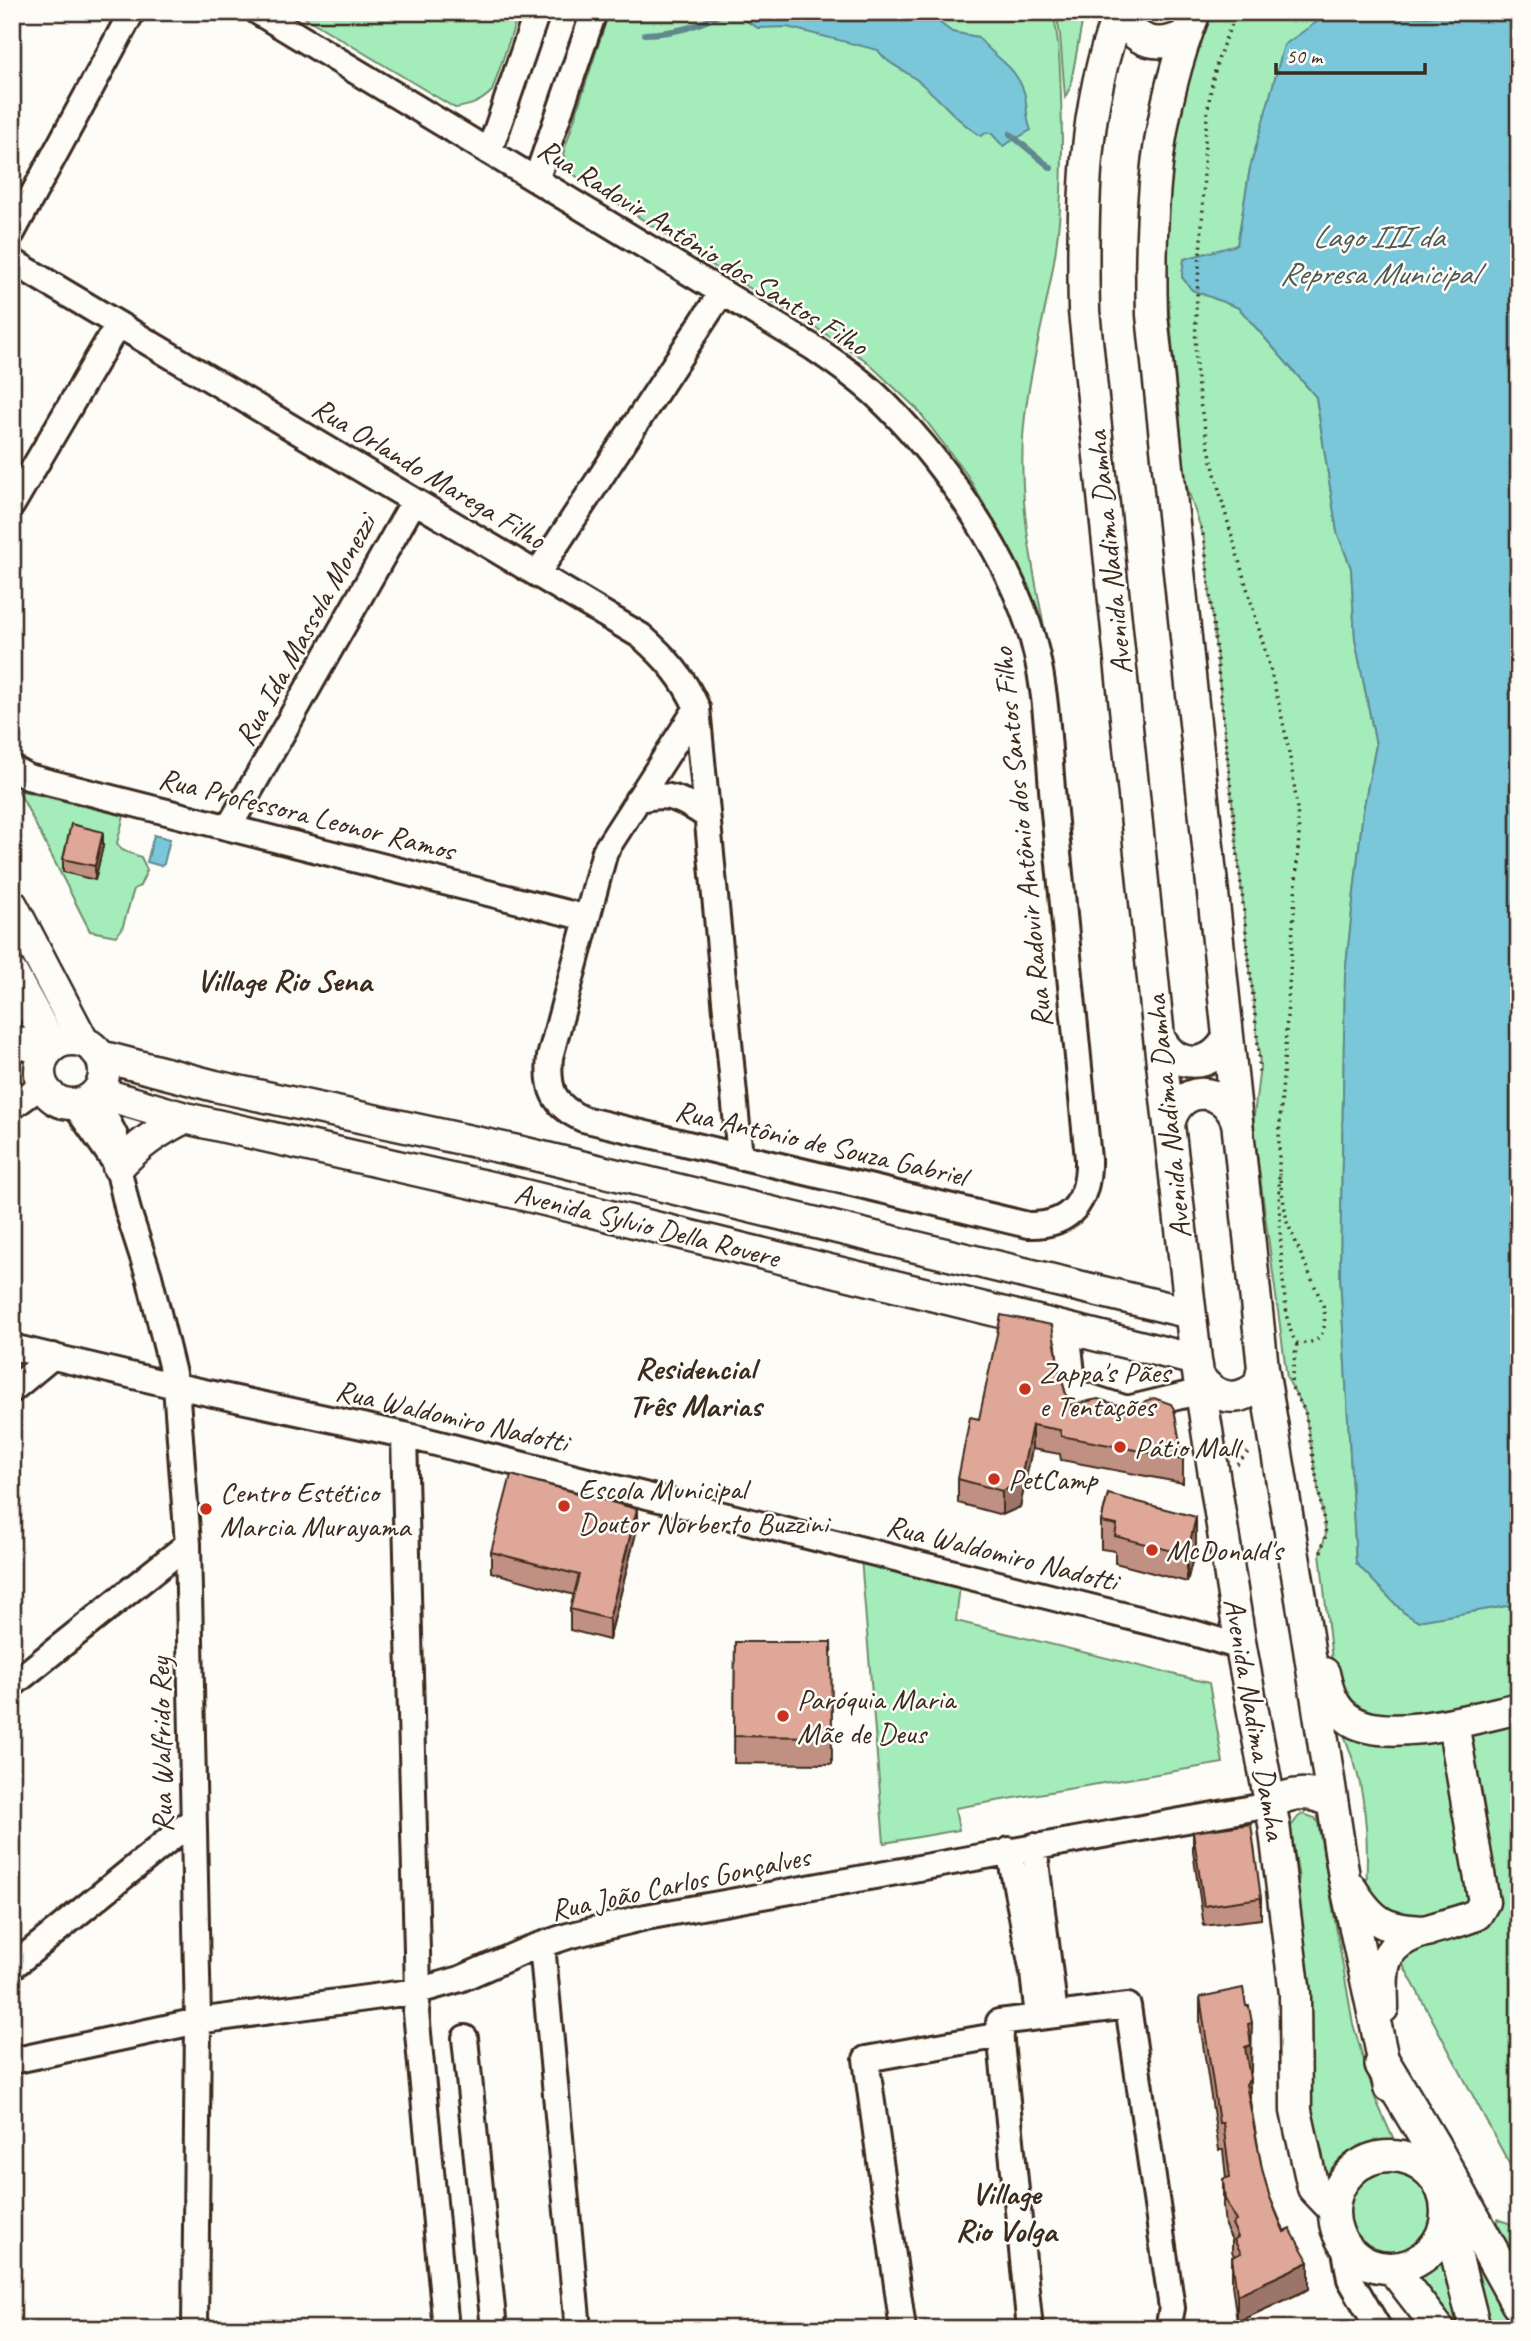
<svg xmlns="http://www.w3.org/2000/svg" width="1531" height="2341" viewBox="0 0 1531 2341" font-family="Caveat,sans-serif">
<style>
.green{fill:#a4edbb;stroke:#708c6c;stroke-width:2}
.water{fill:#7ac7d9;stroke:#61888e;stroke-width:2}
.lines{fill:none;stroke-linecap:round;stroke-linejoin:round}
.stream{stroke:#61888e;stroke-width:6}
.minor-casing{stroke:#3b2a1e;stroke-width:30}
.major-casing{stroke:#3b2a1e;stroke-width:35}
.highway-casing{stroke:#3b2a1e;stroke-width:40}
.path{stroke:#3b2a1e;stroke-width:3.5;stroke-dasharray:2 5;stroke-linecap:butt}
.minor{stroke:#fdfcf7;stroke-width:24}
.major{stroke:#fdfcf7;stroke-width:30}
.highway{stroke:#fdfcf7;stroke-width:35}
.wall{fill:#c09082;stroke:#3b2a1e;stroke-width:2}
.shaded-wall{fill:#9c756a;stroke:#3b2a1e;stroke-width:2}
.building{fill:#dfa797;stroke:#3b2a1e;stroke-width:2}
.poi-dot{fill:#c8321e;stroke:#fdfcf7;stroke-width:2.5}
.labels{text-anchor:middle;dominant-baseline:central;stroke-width:5;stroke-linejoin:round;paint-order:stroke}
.street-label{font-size:30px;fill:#3b2a1e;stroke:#fdfcf7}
.poi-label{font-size:30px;fill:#3b2a1e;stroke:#fdfcf7;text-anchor:start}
.water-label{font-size:32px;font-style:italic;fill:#4e5956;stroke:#fdfcf7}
.neighbourhood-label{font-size:32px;font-weight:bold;fill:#3b2a1e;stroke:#fdfcf7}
</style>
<rect width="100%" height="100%" fill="#fdfcf7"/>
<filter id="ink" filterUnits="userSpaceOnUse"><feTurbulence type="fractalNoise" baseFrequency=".0143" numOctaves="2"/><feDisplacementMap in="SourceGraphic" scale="14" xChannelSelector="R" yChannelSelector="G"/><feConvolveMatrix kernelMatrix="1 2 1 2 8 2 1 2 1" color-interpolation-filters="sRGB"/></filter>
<g filter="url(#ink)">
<path class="green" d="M296,12H519L492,91C481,102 471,106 455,108Z
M609,12H1053C1059,40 1060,68 1061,96C1063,149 1063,203 1055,255C1047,309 1031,362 1025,416C1016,489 1031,561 1045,631L999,530L967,475L917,409L865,360L818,329L718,269L573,174L563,154Z
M1056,12H1084L1070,88L1065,97L1060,35Z
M1208,12H1460L1428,17L1250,168L1237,246L1184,259L1182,277L1192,290L1239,308L1316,397L1337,532L1351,568L1355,639L1376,745L1363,811L1345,975L1340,1275L1356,1562L1403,1612L1417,1621L1519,1604V2182L1366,1895C1368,1852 1368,1807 1355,1765C1349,1748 1342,1731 1338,1714L1320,1553L1326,1534L1305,1411L1287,1378L1253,1124L1260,1066L1259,1053L1204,538L1186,484L1165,270L1168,192L1182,91Z
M18,790L124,816L117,843L122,850L141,857L147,870L140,886L134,889L122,929L116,936L90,931Z
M861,1558L960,1585L956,1621L1209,1683L1223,1763L955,1808L959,1830L884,1843Z
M1303,1814L1315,1818L1318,1823L1353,2024L1375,2098L1399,2152C1366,2149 1342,2160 1325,2190L1313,2154L1293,1903L1299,1878L1290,1828L1298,1817Z
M1348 2212a43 43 0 1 1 86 0a43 43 0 1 1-86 0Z
M1498,2219L1516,2226L1519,2230V2275L1494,2235Z
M1445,2258L1461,2329H1451L1417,2275Z
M1473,2262L1478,2265L1516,2329H1482Z"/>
<path class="water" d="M731,12H921L932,17L952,32L978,37C993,57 1015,64 1024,92C1028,104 1025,117 1031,130L1003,146L991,133H986L981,136C955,121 938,95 913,77C902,69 885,62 878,50L787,27L758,28Z
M1460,12H1519V1604L1417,1621L1403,1612L1356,1563L1340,1275L1345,975L1363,811L1376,745L1355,639L1351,568L1337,532L1316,397L1239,308L1192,290L1182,277L1184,259L1237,245L1250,168L1284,45L1325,16L1428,17Z
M154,835L170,839L164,864L161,866L147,862Z"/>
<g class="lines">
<path class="stream" d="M645,34C675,33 698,27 725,12
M1010,134L1051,168"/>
<g class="minor-casing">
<path id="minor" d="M258,12L814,348C836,363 858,378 877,396C938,454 1001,544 1028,624C1048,681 1048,752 1054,812C1065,928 1077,1044 1088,1159C1089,1201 1071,1226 1028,1225L583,1119C553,1106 547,1088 550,1057L605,851L697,708
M489,152L537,12
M536,180L594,12
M12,233L132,12
M12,261L641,636C666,658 684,678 697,708L740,1157
M12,505L118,324
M537,574L722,292
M12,768L28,777L587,918
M637,800C668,791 682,799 707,816
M229,827L414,501
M94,1095L115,1136L118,1167L128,1211L149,1276L176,1386L188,1544L198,2021L195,2329
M74,1104L112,1158
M12,1107L42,1085
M1067,1328L1074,1392L1127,1409L1202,1391
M12,1347L176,1386L404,1435L1190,1632L1241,1647
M12,1390L53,1356
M404,1435L418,1991L416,2012L446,2329
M12,1685L188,1544
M1034,1846L1055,2015
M1009,1850L1033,1973L1038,2017
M542,1945L578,2329
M12,1967L193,1820
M465,2038L494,2329
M12,2061L198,2021L418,1991L460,1979L529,1949L568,1936L646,1917L1270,1805
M1344,2245L1350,2279L1379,2329
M903,2329L866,2059L1001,2035
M1030,2329L999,2022L1128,2006L1172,2308L1168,2329"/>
</g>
<g class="major-casing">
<path id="major" d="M1119,12C1082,107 1082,211 1084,311L1159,1037L1196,1360L1241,1647L1274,1824L1295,1994L1296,2111L1313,2188L1334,2210
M1123,12C1132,44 1159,49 1186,35
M1195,12C1155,113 1149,209 1152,315L1263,1368L1305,1623L1344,1877L1389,2087
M12,905L83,1041
M12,973L52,1046
M1159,1037C1175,1070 1212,1070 1228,1037
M40 1072a32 32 0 1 1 64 0a32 32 0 1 1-64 0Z
M12,1041L47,1050
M100,1056L215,1086L522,1152L1190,1313
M97,1092L185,1118L512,1192L1196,1360
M1169,1126C1176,1084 1225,1083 1237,1123
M118,1167C138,1145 158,1131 185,1118
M1200,1378C1216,1400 1239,1403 1259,1385L1263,1368
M1324,1673C1328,1691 1333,1708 1349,1719C1385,1745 1478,1717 1519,1708
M1270,1805C1290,1791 1311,1790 1332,1803
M1351,1888C1373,1923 1385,1930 1427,1931
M1383,2008C1383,1991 1380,1968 1389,1954C1404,1929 1453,1927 1477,1914L1484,1902L1453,1723
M1334 2212a56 56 0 1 1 112 0a56 56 0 1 1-112 0Z
M1446,2214L1475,2329
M1392,2268L1439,2329"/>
</g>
<g class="highway-casing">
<path id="highway" d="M1383,2064L1431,2144L1519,2303"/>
</g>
<path class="path" d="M1238,12C1203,77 1205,136 1203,207C1200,273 1189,342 1201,408C1226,551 1291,688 1299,835L1279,1138C1279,1171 1278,1326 1297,1343C1325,1345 1327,1328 1323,1305L1287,1222L1279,1174
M1201,527L1204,538L1259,1053V1076
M1291,1381L1297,1343
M1292,1388L1305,1411L1326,1534L1320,1556
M1237,1464L1251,1449"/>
<use href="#minor" class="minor"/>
<use href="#major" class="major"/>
<use href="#highway" class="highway"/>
</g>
<path class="wall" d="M103,846L95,880L63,872V859Z
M1059,1370L1069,1405L1183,1459V1483L1061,1460L1060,1454L1032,1449L1020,1507L1002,1515L958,1503V1479L979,1419Z
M1108,1494L1196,1545L1187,1582L1115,1563V1551L1101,1549V1522Z
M637,1529L609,1640L570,1630V1609L574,1595L491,1572V1552Z
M735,1642H831L832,1764L734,1763Z
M1193,1832L1261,1898V1919L1204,1926L1193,1852Z
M1200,1997L1246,2006L1252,2023L1251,2072L1249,2073L1250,2101L1262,2169L1269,2195L1309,2289L1237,2322L1232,2284V2257L1234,2256L1232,2251V2240L1225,2226L1223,2206V2179L1226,2178L1223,2150H1219L1200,2024Z"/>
<path class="shaded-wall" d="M103,832V846L95,880V866Z
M1032,1425V1449L1020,1507L1002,1515V1491Z
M637,1509V1529L609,1640V1619Z
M1196,1517V1545L1187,1582V1555Z
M1251,2045V2072L1245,2074V2047Z
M1250,2079V2106L1246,2084Z
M1309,2262V2289L1237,2322V2295Z"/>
<path class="building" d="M71,824L103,832L95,866L63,859Z
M1001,1315L1052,1325L1059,1370L1069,1405L1098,1399L1136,1410L1145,1401L1154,1398L1171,1404L1174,1409L1183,1459L1061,1436L1060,1430L1032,1425L1020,1483L1002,1491L958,1479L970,1417L979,1419Z
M511,1475L637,1509L609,1619L570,1609L579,1575L491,1552Z
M1108,1494L1196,1517L1187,1555L1115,1536L1117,1525L1101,1522Z
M735,1642H831L832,1737L734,1736Z
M1251,1824L1261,1898L1204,1906L1193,1832Z
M1243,1988L1246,2006H1249L1252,2023L1248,2024L1251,2045L1245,2047L1250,2079L1246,2084L1262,2169L1269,2195L1284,2232L1290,2229L1309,2262L1237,2295L1232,2257L1241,2253L1234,2240L1238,2237L1232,2224L1236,2221L1225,2199L1223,2179L1230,2177L1223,2123H1219L1200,1997Z"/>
</g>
<g class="poi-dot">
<circle cx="1025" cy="1389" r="7"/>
<circle cx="1120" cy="1447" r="7"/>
<circle cx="994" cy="1479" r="7"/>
<circle cx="564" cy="1506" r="7"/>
<circle cx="206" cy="1509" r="7"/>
<circle cx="1152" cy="1550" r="7"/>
<circle cx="783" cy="1716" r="7"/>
</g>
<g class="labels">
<g class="street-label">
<text transform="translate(703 247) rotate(32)">Rua Radovir Antônio dos Santos Filho</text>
<text transform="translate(429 473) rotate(31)">Rua Orlando Marega Filho</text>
<text transform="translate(1109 553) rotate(-96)">Avenida Nadima Damha</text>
<text transform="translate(305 630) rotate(-61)">Rua Ida Massola Monezzi</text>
<text transform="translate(307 814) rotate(14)">Rua Professora Leonor Ramos</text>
<text transform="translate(1022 838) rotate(-96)">Rua Radovir Antônio dos Santos Filho</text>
<text transform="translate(1168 1117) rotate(-96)">Avenida Nadima Damha</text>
<text transform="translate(821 1143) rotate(13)">Rua Antônio de Souza Gabriel</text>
<text transform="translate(647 1225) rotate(14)">Avenida Sylvio Della Rovere</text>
<text transform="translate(452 1416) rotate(13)">Rua Waldomiro Nadotti</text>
<text transform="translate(1002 1553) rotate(14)">Rua Waldomiro Nadotti</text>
<text transform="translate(1255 1719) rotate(80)">Avenida Nadima Damha</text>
<text transform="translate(161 1745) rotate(-91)">Rua Walfrido Rey</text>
<text transform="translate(680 1883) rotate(-12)">Rua João Carlos Gonçalves</text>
</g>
<g class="poi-label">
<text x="1039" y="1372">Zappa's Pães<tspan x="1039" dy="34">e Tentações</tspan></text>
<text x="1134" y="1447">Pátio Mall</text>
<text x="1008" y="1479">PetCamp</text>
<text x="578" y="1489">Escola Municipal<tspan x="578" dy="34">Doutor Norberto Buzzini</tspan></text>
<text x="220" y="1492">Centro Estético<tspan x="220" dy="34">Marcia Murayama</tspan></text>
<text x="1166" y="1550">McDonald's</text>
<text x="797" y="1699">Paróquia Maria<tspan x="797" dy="34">Mãe de Deus</tspan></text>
</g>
<g class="water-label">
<text x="1378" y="236">Lago III da<tspan x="1378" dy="37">Represa Municipal</tspan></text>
</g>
<g class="neighbourhood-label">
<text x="284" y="980">Village Rio Sena</text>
<text x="695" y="1368">Residencial<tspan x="695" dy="37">Três Marias</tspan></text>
<text x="1006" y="2193">Village<tspan x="1006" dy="37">Rio Volga</tspan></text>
</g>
</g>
<rect width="1531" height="2341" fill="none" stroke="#fdfcf7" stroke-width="42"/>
<rect x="21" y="21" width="1489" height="2299" fill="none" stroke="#3b2a1e" stroke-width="2.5" filter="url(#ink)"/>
<path d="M1276 63v10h149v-10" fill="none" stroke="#3b2a1e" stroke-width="3.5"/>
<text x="1286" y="63" font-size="21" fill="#3b2a1e" stroke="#fdfcf7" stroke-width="5" paint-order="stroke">50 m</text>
</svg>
